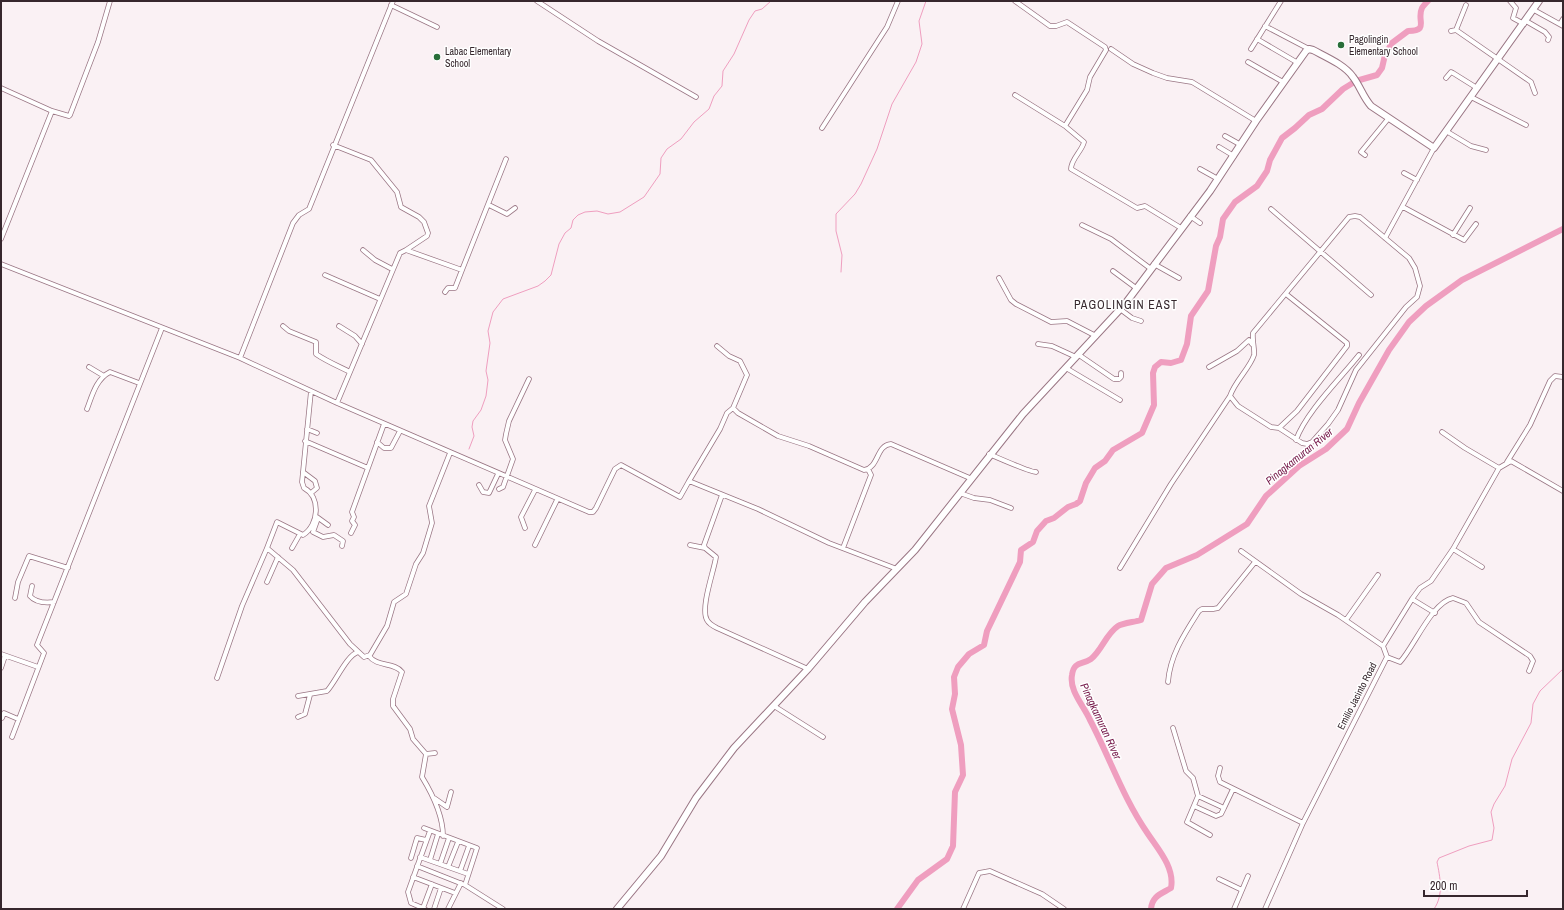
<svg xmlns="http://www.w3.org/2000/svg" width="1564" height="910" viewBox="0 0 1564 910" font-family="'Archivo Narrow',sans-serif">
<style>
.lines{fill:none;stroke-linecap:round;stroke-linejoin:round}
.stream{stroke:#ef9ebf;stroke-width:1}
.river{stroke:#ef9ebf;stroke-width:6}
.street-casing{stroke:#9a7684;stroke-width:5.5}
.secondary-casing{stroke:#9a7684;stroke-width:8}
.street{stroke:#fff;stroke-width:4}
.secondary{stroke:#fff;stroke-width:6}
.poi-dot{fill:#286e39;stroke:#fff;stroke-width:1.5}
.labels{text-anchor:middle;dominant-baseline:central;stroke-width:3;stroke-linejoin:round;paint-order:stroke}
.poi-label{font-size:10px;fill:#36272d;stroke:#fff;text-anchor:start}
.street-label{font-size:10px;fill:#36272d;stroke:#fff}
.water-label{font-size:11px;font-style:italic;fill:#751849;stroke:#fff}
.quarter-label{font-size:12px;letter-spacing:1px;fill:#36272d;stroke:#fff}
</style>
<rect width="100%" height="100%" fill="#faf1f4"/>
<g class="lines">
<path class="stream" d="M841,272L842,255L836,231V214L855,194L861,184L877,149L892,104L916,62L922,44L919,21L926,1
M469,449L474,436L472,427L473,421L481,410L486,396L488,380L486,371L490,343L488,331L493,312L503,299L538,286L545,281L551,275L559,244L565,233L571,228L573,220L578,215L585,212L597,211L608,214L620,212L644,197L660,174L661,158L667,149L681,139L694,122L709,109L714,96L722,86L723,71L734,54L749,20L755,11L762,9L771,1
M1434,909C1444,895 1440,877 1437,862L1439,858L1469,846L1492,840L1494,828L1491,812L1494,804L1505,786L1512,759L1531,723L1533,704L1540,691L1563,669"/>
<path class="river" d="M897,909L918,880L947,859L953,846L955,792L963,775L961,745L952,709L955,694L954,677L958,667L969,654L984,645L987,631L1020,562L1021,550L1033,542L1037,531L1046,521L1054,518L1068,507L1076,504L1080,501L1086,483L1095,468L1105,461L1113,450L1142,433L1154,405L1153,373L1155,367L1161,362L1171,363L1181,360L1187,344L1191,316L1208,291L1216,246L1220,237L1223,219L1235,202L1257,186L1267,171L1270,160L1282,138L1295,128L1309,115L1322,109L1343,89L1356,81L1377,75L1382,68L1385,55L1392,43L1408,31C1430,31 1416,20 1422,8C1423,6 1426,3 1428,1
M1151,909C1152,896 1161,894 1171,888C1175,868 1158,849 1148,834C1123,798 1110,758 1090,720C1084,706 1069,691 1072,675C1074,661 1082,665 1091,659C1102,650 1106,634 1118,626C1123,623 1135,622 1141,620L1152,584L1166,568L1197,555L1247,524L1266,496L1299,466L1326,449L1347,429L1359,403L1389,350L1409,322L1426,306L1462,280L1563,229"/>
<g class="street-casing">
<path id="street" d="M537,1L598,41L696,97
M1015,1L1050,26H1056L1067,22L1105,47L1106,50L1090,77L1087,90L1065,126L1084,142C1082,151 1071,159 1071,169L1137,208L1145,206L1181,228
M1510,1L1516,8L1513,18L1524,24
M391,5L437,27
M1534,10L1563,26
M1526,21L1545,32L1549,37L1548,40
M1560,24L1563,19
M1265,26L1309,49
M1456,30L1466,5
M1451,31L1456,30L1531,82L1535,93
M1257,39L1298,63
M1111,49L1133,64L1153,73L1167,78L1192,82L1256,121
M1251,49L1281,1
M1248,62L1283,82
M1446,78L1451,72L1453,73L1477,88
M1,88L52,111
M1015,95L1065,126
M1471,97L1526,125
M822,128L887,27L898,1
M1446,131L1471,146L1486,150
M1225,136L1241,145
M333,145L371,160L397,192L401,207L419,217L424,222L428,233L427,236L406,250
M1219,147L1234,156
M1365,155L1361,152L1388,119
M1200,169L1218,179
M1404,173L1417,180
M489,205L507,214L515,208
M1403,207L1464,240L1476,224
M1271,209L1371,295
M1190,216L1200,223
M1082,225L1111,239L1151,269
M1453,235L1470,208
M1385,238L1434,148
M1,239L52,111L69,116L70,115L98,42L110,1
M363,250L375,260L392,269
M1,264L240,358L337,403L400,253L406,250L462,270L506,159
M1154,264L1179,278
M1113,271L1136,288
M325,275L380,299
M999,278L1011,300L1016,304L1051,322L1067,321L1096,336
M445,292L448,288H455L462,270
M1120,309L1132,318L1141,321
M283,326L289,331L316,342V354C326,361 338,366 350,372
M339,326L355,336L362,344
M1038,344L1052,346L1076,357
M717,346L729,356L740,361L747,375L733,408
M1079,355L1114,379H1119L1121,377V373
M240,358L293,223L299,215L309,209L393,1
M89,367L104,376
M1209,367L1237,351L1249,340L1252,344
M1066,368L1120,400
M311,391L302,482L304,488C321,497 319,525 303,535L277,522L267,548L293,570L350,644L364,657L370,655L387,626L394,602L406,594L416,564L423,553L432,523L429,506L450,453
M337,403L589,512H593L596,508L615,469L621,465L680,497L689,481L758,509L829,543L897,569
M87,409C92,396 96,379 110,372L139,383
M1279,428L1297,411L1347,346V343L1286,294
M307,429L317,433
M1442,432L1465,448L1499,468
M1296,440C1306,412 1340,379 1359,355
M305,441L368,468
M377,442L384,448H391L400,431
M989,454C996,457 1032,473 1036,472
M1507,462L1530,425L1550,381L1555,376L1563,377
M303,472L315,481L317,488L311,493
M689,481L720,429L727,413L733,408L738,413L778,436L809,446L864,470C879,468 876,445 891,444L972,479
M479,485L483,492L489,493L498,474
M499,489L503,487L513,459L505,440L506,434L509,421L529,379
M960,493L974,498L990,500L1011,508
M722,495L704,545L705,548L716,557C714,571 700,608 707,620C709,624 713,626 717,628L808,669
M317,517L328,525
M318,518L313,532L323,537L334,535L343,541L342,546
M525,528L521,517L535,490
M351,533L355,525L352,521L354,517L352,512L384,424
M535,545L557,500
M690,545L705,548
M292,548L300,534
M843,548L871,475L868,469
M1453,549L1482,567
M1241,551L1301,594L1338,615L1383,646L1387,657L1303,823L1265,909
M1120,568L1171,484L1230,396C1235,381 1250,368 1254,355C1255,350 1252,340 1253,333L1349,217L1355,216L1360,217L1409,258L1415,268L1420,286L1417,297L1406,307L1356,370L1338,410L1328,424L1312,442L1307,444L1302,443L1279,428L1271,427L1238,406L1230,396
M267,582L278,557
M32,586L30,596C36,603 46,603 54,602
M15,598L18,582L29,556L68,568
M1412,599L1435,613
M1346,620L1378,575
M1383,646L1412,599L1420,588L1431,581L1453,549L1499,468L1511,461L1563,491
M1,654L38,667
M369,656C377,667 394,662 402,672L393,699V706L410,729L413,739L426,754
M1387,657L1400,662C1414,647 1432,602 1453,598L1466,603L1479,622L1530,656L1533,661L1529,671
M1,668L5,656
M217,678L242,606L267,548
M1168,682C1170,655 1185,633 1199,611L1202,609H1213L1218,608L1255,562
M298,696L327,691C336,681 347,655 358,652
M774,706L823,737
M298,717L305,714L310,695
M2,718L4,713L18,719
M1173,728L1186,771L1193,778L1198,796
M12,737L44,653L37,645L162,328
M435,753L426,754L422,777C433,795 443,815 443,836
M1220,768L1218,776L1220,782L1303,823
M434,798L447,807L451,792
M1194,806L1216,816L1221,814L1224,808
M424,828L477,848L465,885
M1210,835L1187,822L1198,796L1224,808L1233,789
M420,857L468,874
M411,858L417,838L426,840
M430,860L438,834
M440,864L449,838
M417,866L465,885L503,909
M448,867L458,842
M460,871L469,846
M413,877L455,893
M1219,879L1242,890
M423,908L432,884
M425,909L411,903L408,892L430,831
M434,909L441,888
M448,909L461,883
M963,909L979,873L990,871L1042,894L1064,909
M1234,909L1248,876"/>
</g>
<g class="secondary-casing">
<path id="secondary" d="M617,909L661,856L696,798L734,748L808,669L865,602L915,550L1023,414L1125,304L1210,191L1256,121L1306,51L1309,49L1313,50C1326,57 1345,65 1353,77C1360,86 1363,97 1371,106L1434,148L1539,1"/>
</g>
<use href="#street" class="street"/>
<use href="#secondary" class="secondary"/>
</g>
<g class="poi-dot">
<circle cx="1341" cy="45" r="4"/>
<circle cx="437" cy="57" r="4"/>
</g>
<g class="labels">
<g class="poi-label">
<text x="1349" y="39">Pagolingin<tspan x="1349" dy="12">Elementary School</tspan></text>
<text x="445" y="51">Labac Elementary<tspan x="445" dy="12">School</tspan></text>
</g>
<g class="street-label">
<text transform="translate(1357 696) rotate(-63)">Emilio Jacinto Road</text>
</g>
<g class="water-label">
<text transform="translate(1299 456) rotate(-39)">Pinagkamuran River</text>
<text transform="translate(1101 721) rotate(65)">Pinagkamuran River</text>
</g>
<g class="quarter-label">
<text x="1126" y="305">PAGOLINGIN EAST</text>
</g>
</g>
<rect width="1564" height="910" fill="none" stroke="#36272d" stroke-width="4"/>
<path d="M1424 890v6h103v-6" fill="none" stroke="#36272d" stroke-width="2"/>
<text x="1430" y="890" font-size="12" fill="#36272d" stroke="#ffffff" stroke-width="3" paint-order="stroke">200 m</text>
</svg>
